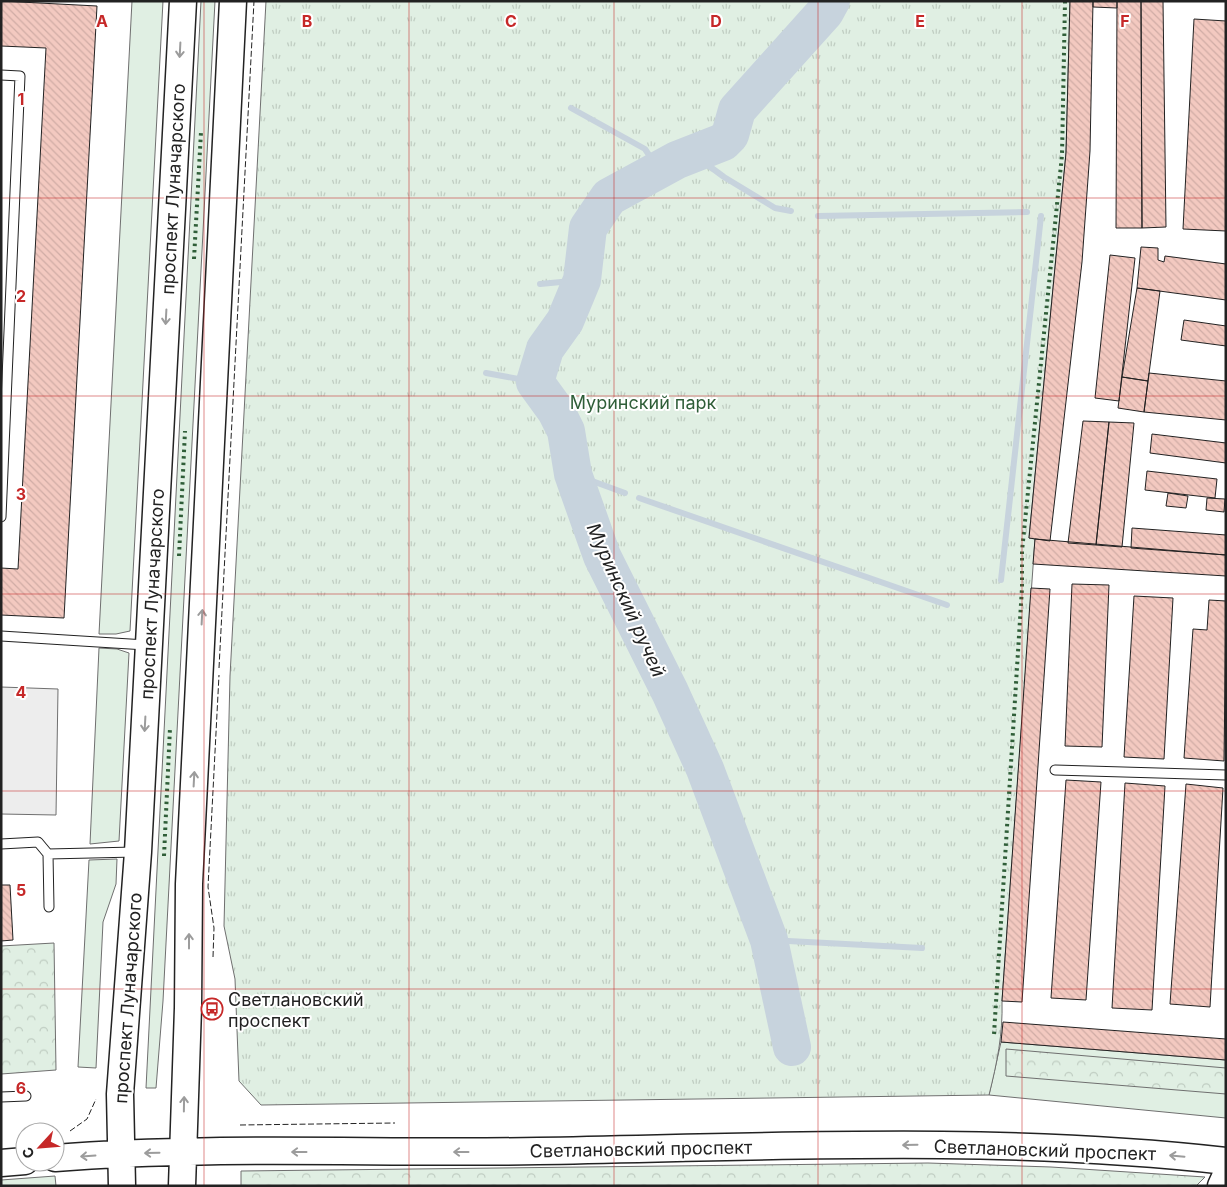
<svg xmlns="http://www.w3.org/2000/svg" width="1227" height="1187" viewBox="0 0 1227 1187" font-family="Inter,sans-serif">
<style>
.grass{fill:#e0efe3;stroke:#6f6f6f}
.forest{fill:url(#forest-crowns);stroke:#6f6f6f}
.park{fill:url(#park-tufts);stroke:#6f6f6f}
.parking{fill:#ededed;stroke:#6f6f6f}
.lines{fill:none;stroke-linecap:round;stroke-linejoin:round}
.stream{stroke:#c7d3dd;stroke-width:6}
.river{stroke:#c7d3dd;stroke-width:38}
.building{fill:url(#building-back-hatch);stroke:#222}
.service-casing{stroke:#222;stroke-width:11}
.secondary-casing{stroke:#222;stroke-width:29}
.service{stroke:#fff;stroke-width:9}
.secondary{stroke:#fff;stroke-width:26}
.hedge{stroke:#2f5e38;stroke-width:4;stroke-dasharray:2.5 4;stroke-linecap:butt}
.fence{stroke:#222;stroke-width:1;stroke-dasharray:6 2.5;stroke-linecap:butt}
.oneway{stroke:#9c9c9c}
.grid{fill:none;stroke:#c62828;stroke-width:1;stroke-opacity:0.55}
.labels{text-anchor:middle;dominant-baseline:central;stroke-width:4;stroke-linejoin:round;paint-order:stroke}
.street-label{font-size:18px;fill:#222;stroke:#fff}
.park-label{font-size:18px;fill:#2f5e38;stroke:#fff}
.poi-label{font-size:18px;fill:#222;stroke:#fff;text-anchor:start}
.water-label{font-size:19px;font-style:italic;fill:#222;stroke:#fff}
.grid-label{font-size:16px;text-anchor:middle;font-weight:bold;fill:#c62828;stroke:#fff;stroke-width:4;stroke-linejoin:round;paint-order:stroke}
</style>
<defs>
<pattern id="forest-crowns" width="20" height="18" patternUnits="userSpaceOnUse" patternTransform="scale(1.25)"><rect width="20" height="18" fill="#e0efe3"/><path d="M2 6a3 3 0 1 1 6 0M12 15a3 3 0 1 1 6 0" fill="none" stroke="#c0cdc2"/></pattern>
<pattern id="park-tufts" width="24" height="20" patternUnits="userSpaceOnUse" patternTransform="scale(1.25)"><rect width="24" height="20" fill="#e0efe3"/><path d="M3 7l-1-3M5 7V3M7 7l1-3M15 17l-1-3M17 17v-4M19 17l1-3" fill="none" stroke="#c0cdc2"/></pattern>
<pattern id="building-back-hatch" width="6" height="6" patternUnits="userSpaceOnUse" patternTransform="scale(1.25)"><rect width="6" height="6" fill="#f3c9c0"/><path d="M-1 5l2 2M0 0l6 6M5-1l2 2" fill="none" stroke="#d0aca5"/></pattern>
</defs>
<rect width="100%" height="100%" fill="#fff"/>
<path class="grass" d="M132,1H163L130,631L116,634H99Z
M201,1H215L163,1001L156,1088H146Z
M99,648L117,649L129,653L119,841L90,844Z
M117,859L116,884L103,922L96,1068L78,1067L89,860Z
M1001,1042L1226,1060V1118L989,1095Z
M55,1176L56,1186H1V1180Z"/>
<path class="forest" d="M54,943L56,1070L1,1074V946Z
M1006,1049L1226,1068V1094L1006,1076Z
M928,1163L1051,1167L1205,1177L1196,1186H241V1171Z"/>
<path class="park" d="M266,1H1070L1066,153L1029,538L1035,539L1002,1001C1003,1034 997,1063 989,1095L261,1105L239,1081L235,979L224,926L230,676Z"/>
<path class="parking" d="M1,687L58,689L56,815L1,814Z"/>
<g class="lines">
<path class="stream" d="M571,108L645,149L659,170
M698,151L705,163L724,177L775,208L791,211
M818,216L1027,212
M540,284L582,280
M486,373L535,382
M573,474L625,493
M639,498L947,605
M1001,580L1041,216
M769,940L922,948"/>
<path class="river" d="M792,1047L769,940L705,769L670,692L602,556L573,474L566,431L556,411L535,382L545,349L565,321L582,280L588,228L609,197L677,160L723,142L730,135L737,110L825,12L831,1"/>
</g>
<path class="building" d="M1,1L97,6L64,618L1,615V568L18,569L46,48L1,46Z
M1070,1H1093L1090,151L1082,262L1050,541L1029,538L1066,153Z
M1093,1H1117V8L1093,7Z
M1117,1H1141L1142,228H1116Z
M1141,1H1163L1166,227L1142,228Z
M1194,19L1226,21V231L1183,229Z
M1141,247L1158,248V260L1164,262L1165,256L1226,264V300L1137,288Z
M1110,255L1135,258L1119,401L1095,398Z
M1137,288L1160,291L1148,381L1122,377Z
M1184,320L1226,326V346L1181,340Z
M1149,373L1226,381V420L1144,412Z
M1122,377L1148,381L1144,412L1118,408Z
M1083,421L1109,422L1096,545L1068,543Z
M1109,422L1134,423L1122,547L1096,545Z
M1152,434L1226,443V463L1150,453Z
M1147,471L1217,479L1215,498L1145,490Z
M1168,493L1188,496L1186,508L1166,506Z
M1207,498L1225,499L1224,512L1206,510Z
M1132,528L1226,535V555L1131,548Z
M1035,539L1226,555V576L1033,564Z
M1072,584L1109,585L1102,747L1065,746Z
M1031,588L1050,589L1022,1002L1002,1001Z
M1134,596L1173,598L1164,759L1124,757Z
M1209,600L1226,601L1224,761L1184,758L1193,629L1207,630Z
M1066,780L1101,782L1086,1000L1051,998Z
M1125,783L1165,786L1152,1010L1112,1008Z
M1186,784L1223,788L1210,1007L1170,1004Z
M1,885H10L13,940L1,941Z
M1003,1022L1226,1039V1060L1001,1042Z"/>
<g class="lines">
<g class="service-casing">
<path id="service" d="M1,75L20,76L1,517
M1,636L146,645
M1055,770L1226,775
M1,844L38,842L48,854L49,907
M48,854L135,852
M1,1097L26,1096"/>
</g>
<g class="secondary-casing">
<path id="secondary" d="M55,1158C215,1145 377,1154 538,1151C767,1147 997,1135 1226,1161
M1,1163L25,1161
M122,1186L120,1094L138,852L183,1
M182,1186L188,1008L189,884L233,1
M1221,1186L1226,1175"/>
</g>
<use href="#service" class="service"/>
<use href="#secondary" class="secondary"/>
<path class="hedge" d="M194,259L201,132
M179,556L185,431
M164,856L170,728
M994,1034L1022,588V551L1062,155L1065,1"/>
<path class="fence" d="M219,668L254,1
M213,957L214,928L208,887L219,675
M240,1125L395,1123
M70,1131L87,1119L96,1099"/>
</g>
<defs><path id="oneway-shaft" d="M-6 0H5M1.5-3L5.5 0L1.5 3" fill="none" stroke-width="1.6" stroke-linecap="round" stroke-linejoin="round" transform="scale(1.25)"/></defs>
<g class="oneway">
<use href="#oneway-shaft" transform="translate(180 50) rotate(93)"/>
<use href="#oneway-shaft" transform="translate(166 317) rotate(93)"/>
<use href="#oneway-shaft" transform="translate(202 617) rotate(-87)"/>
<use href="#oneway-shaft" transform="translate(145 724) rotate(93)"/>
<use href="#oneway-shaft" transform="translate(194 779) rotate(-87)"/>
<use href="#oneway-shaft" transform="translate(189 941) rotate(-90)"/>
<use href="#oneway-shaft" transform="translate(184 1104) rotate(-89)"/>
<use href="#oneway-shaft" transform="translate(910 1145) rotate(179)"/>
<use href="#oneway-shaft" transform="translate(299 1152) rotate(180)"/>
<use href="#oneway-shaft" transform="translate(461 1152) rotate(180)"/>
<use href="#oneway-shaft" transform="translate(152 1153) rotate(179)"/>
<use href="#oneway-shaft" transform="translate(88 1156) rotate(176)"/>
<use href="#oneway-shaft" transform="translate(1177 1156) rotate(-175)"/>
</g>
<path class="grid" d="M204,1V1186M409,1V1186M614,1V1186M818,1V1186M1022,1V1186M1,198H1226M1,396H1226M1,594H1226M1,791H1226M1,989H1226"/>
<defs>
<g id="bus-ring" transform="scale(1.125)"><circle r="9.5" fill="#fff" stroke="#c62828" stroke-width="1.5"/><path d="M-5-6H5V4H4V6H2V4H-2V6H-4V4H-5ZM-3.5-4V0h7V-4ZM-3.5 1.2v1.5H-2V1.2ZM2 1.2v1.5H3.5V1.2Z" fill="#c62828"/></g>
</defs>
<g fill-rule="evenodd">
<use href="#bus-ring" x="212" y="1009"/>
</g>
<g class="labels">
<g class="street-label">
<text transform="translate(173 189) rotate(-87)">проспект Луначарского</text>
<text transform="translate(152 594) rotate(-87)">проспект Луначарского</text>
<text transform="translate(128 998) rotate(-86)">проспект Луначарского</text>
<text transform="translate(641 1149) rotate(-1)">Светлановский проспект</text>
<text transform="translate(1045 1150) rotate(2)">Светлановский проспект</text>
</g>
<g class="park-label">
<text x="643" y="402">Муринский парк</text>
</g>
<g class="poi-label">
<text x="228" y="999">Светлановский<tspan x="228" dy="21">проспект</tspan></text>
</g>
<g class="water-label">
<text transform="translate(626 600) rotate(66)">Муринский ручей</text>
</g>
</g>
<g class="grid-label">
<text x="102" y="27">A</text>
<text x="307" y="27">B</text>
<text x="511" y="27">C</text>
<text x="716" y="27">D</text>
<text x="920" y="27">E</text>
<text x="1125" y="27">F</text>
<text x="21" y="105">1</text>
<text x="21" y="302">2</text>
<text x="21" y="500">3</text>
<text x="21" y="698">4</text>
<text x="21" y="896">5</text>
<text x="21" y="1094">6</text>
</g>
<rect width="1227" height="1187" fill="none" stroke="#222222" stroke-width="5"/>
<g transform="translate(40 1147) rotate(244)"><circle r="24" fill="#ffffff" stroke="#a7a7a7"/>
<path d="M0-4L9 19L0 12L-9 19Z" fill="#c62828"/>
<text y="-8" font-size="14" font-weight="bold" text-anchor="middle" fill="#222222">С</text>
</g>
</svg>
